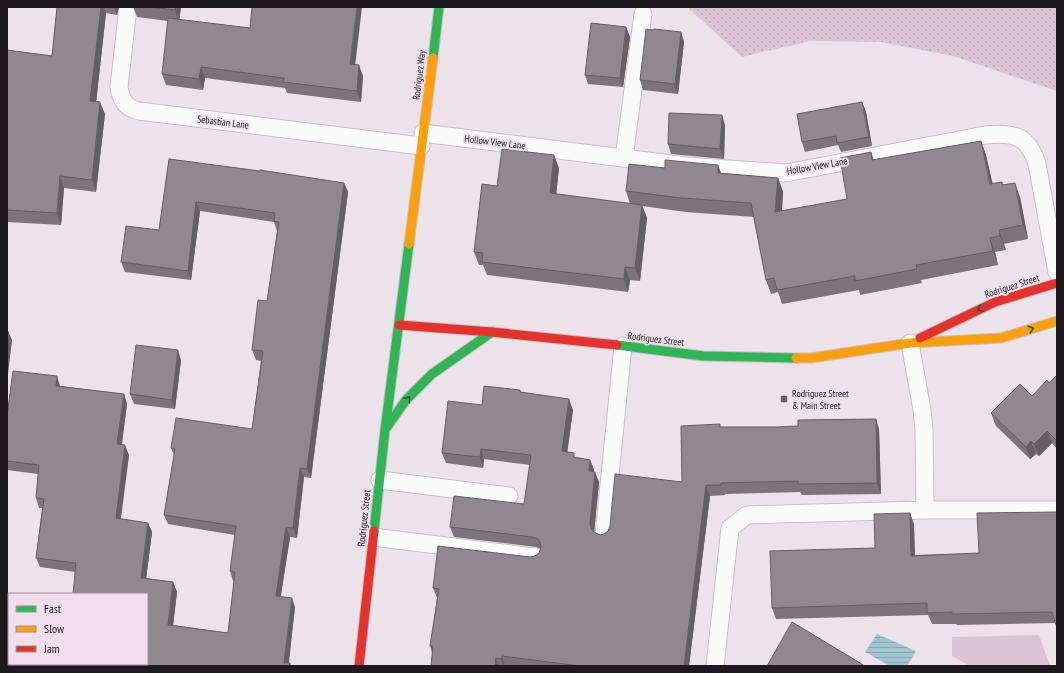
<svg xmlns="http://www.w3.org/2000/svg" width="1064" height="673" viewBox="0 0 1064 673" font-family="'PT Sans Narrow',sans-serif">
<style>
.grass{fill:#dcc4d6}
.park{fill:url(#park-dots)}
.water{fill:url(#water-rules)}
.lines{fill:none;stroke-linecap:round;stroke-linejoin:round}
.lane-casing{stroke:#c8c0c6;stroke-width:19}
.fast-casing{stroke:#c8c0c6;stroke-width:11}
.slow-casing{stroke:#c8c0c6;stroke-width:11}
.jam-casing{stroke:#c8c0c6;stroke-width:11}
.lane{stroke:#fcfbfc;stroke-width:17}
.fast{stroke:#30b455;stroke-width:9}
.slow{stroke:#ff9f0a;stroke-width:9}
.jam{stroke:#e5322d;stroke-width:9}
.wall{fill:#7b7579}
.shaded-wall{fill:#645f63}
.building{fill:#8f888d;stroke:#645f63}
.oneway{stroke:#275f37}
.poi-dot{fill:#676065;stroke:#efdfeb;stroke-width:1.5}
.labels{text-anchor:middle;dominant-baseline:central;stroke-width:4;stroke-linejoin:round;paint-order:stroke}
.street-label{font-size:10px;fill:#1f1a1e;stroke:#efdfeb}
.poi-label{font-size:10px;fill:#1f1a1e;stroke:#efdfeb;text-anchor:start}
</style>
<defs>
<pattern id="park-dots" width="8" height="8" patternUnits="userSpaceOnUse"><rect width="8" height="8" fill="#dcc4d6"/><path d="M2 2h.1M6 6h.1" fill="none" stroke="#bca8b7" stroke-width="1.8" stroke-linecap="round"/></pattern>
<pattern id="water-rules" width="6" height="5" patternUnits="userSpaceOnUse"><rect width="6" height="5" fill="#9fc5cf"/><path d="M0 2.5h6" fill="none" stroke="#88a9b1"/></pattern>
</defs>
<rect width="100%" height="100%" fill="#ece2e9"/>
<path class="grass" d="M1039,635L1050,666H970L952,656V637Z"/>
<path class="park" d="M687,7H1057V91L953,56L881,42L810,41L742,57Z"/>
<path class="water" d="M877,634L916,651L907,666H890L865,652Z"/>
<g class="lines">
<g class="lane-casing">
<path id="lane" d="M128,7L119,87C121,101 126,108 139,111L421,146
M423,133L687,166L786,173L985,135C1013,132 1028,135 1037,164L1057,272
M624,158L643,14
M910,343L922,410L924,430L925,510
M380,480L509,496
M604,535L623,346
M373,537L535,557
M715,666L730,528L747,515L925,510H1057"/>
</g>
<g class="fast-casing">
<path id="fast" d="M433,58L439,7
M617,345L703,356L796,358
M387,427L406,400L432,374L492,332
M374,531L385,430L409,244"/>
</g>
<g class="slow-casing">
<path id="slow" d="M409,244L433,58
M796,358H811L910,343L1001,338L1057,321"/>
</g>
<g class="jam-casing">
<path id="jam" d="M399,325L492,332L617,345
M920,338L995,302L1057,283
M359,666L374,531"/>
</g>
<use href="#lane" class="lane"/>
<use href="#fast" class="fast"/>
<use href="#slow" class="slow"/>
<use href="#jam" class="jam"/>
</g>
<path class="wall" d="M57,7H119L117,15L106,13L96,102L105,114L96,192L64,188L61,225L7,222V50L52,56Z
M133,7H181L179,20L355,65L363,76L361,102L287,93L285,88L205,78L203,90L166,85L162,74L168,21L137,17Z
M626,27L630,37L623,87L588,84L585,75Z
M681,32L684,42L678,94L643,90L640,80Z
M862,102L866,112L872,146L841,152L838,145L805,152L802,142Z
M725,125L724,159L671,154L668,144Z
M981,141L986,155L992,184L1002,182L1003,185L1020,197L1028,239L1004,244L1006,250L995,252L998,265L921,280L922,283L860,295L859,290L782,304L778,292L771,294L766,280L754,217L686,212L642,206L647,218L640,281L630,280L628,292L487,275L483,265H479L474,252L497,186L559,168L556,194L630,204L626,191L665,168L718,165L721,173L778,178L783,192L782,211L847,199L871,152L874,160Z
M169,159L344,183L348,192L311,478L304,477L297,538L290,537L281,596L295,607L289,663H290L291,666H7L147,664L75,572L40,567L36,558L42,508H39L36,498L38,474L7,470V416L60,386L124,394L127,404L122,445L129,455L121,519L148,523L152,532L146,578L173,582L177,592L173,625L228,633L234,581H233L230,571L235,535L168,524L164,515L174,455L171,448L252,429L261,361L256,360L252,350L267,301L277,231L274,222L200,211L191,280L125,272L121,262L159,230Z
M181,360L175,409L134,404L130,394Z
M1057,375V449L1052,443L1039,456L1036,454L1030,459L996,426L991,413L1032,396L1049,383Z
M520,390L521,392L573,410L567,452L576,458L590,460L594,470V472L599,482L594,532L600,535L604,534L682,482L721,427L879,429L881,494L802,495L800,492L725,494V495L710,496L689,666H431L432,653L430,646L437,598L433,588L530,557L535,556L539,553L541,549L536,547L454,537L450,527L524,504L530,465L484,459L483,468L446,463L442,453L482,405Z
M1057,512L1056,623L957,625L956,624H932L928,615L776,619L772,608L875,548L910,513L914,525L915,555L979,553Z"/>
<path class="shaded-wall" d="M101,7H103L106,13L95,113L90,101Z
M114,7H119L117,15Z
M175,7H181L179,22L175,10Z
M357,7H362L354,75L350,64Z
M626,27L630,37L623,87L620,78Z
M681,32L684,42L678,94L675,84Z
M359,65L363,76L361,102L357,91Z
M201,67L205,78L203,90L199,79Z
M100,102L105,114L96,192L92,180Z
M862,102L866,112L872,146L869,137Z
M722,115L725,125L724,159L720,149Z
M981,141L986,155L996,198L990,184Z
M554,155L559,168L555,206L550,193Z
M718,165L723,179L718,173Z
M60,176L64,188L61,225L57,213Z
M778,178L783,192L781,226L775,212Z
M344,183L348,192L311,478L307,469Z
M1015,183L1020,197L1028,239L1023,225Z
M196,202L200,211L191,280L188,271Z
M642,205L647,218L640,281L635,268Z
M999,230L1004,244L1006,250L1000,236Z
M990,238L995,252L998,265L993,251Z
M625,267L630,280L628,292L624,279Z
M8,331L12,340L8,374L7,370V344Z
M178,350L181,360L175,409L172,400Z
M57,376L60,386H56Z
M124,394L127,404L120,454L117,444Z
M569,399L573,410L566,462L562,451Z
M876,419L879,429L881,494L877,483Z
M1047,431L1052,443L1039,456L1034,444Z
M1031,441L1036,454L1030,459L1026,447Z
M125,445L129,455L119,528L116,518Z
M481,449L484,459L483,468L480,457Z
M590,460L594,470L593,481L589,471Z
M300,468L304,477L297,538L293,528Z
M595,472L599,482L594,534L591,528L590,524Z
M706,485L710,496L689,666H684Z
M910,513L914,525L915,567L911,556Z
M148,523L152,532L145,588L141,578Z
M286,527L290,537L279,606L276,596Z
M173,582L177,592L172,635L168,625Z
M292,598L295,607L288,666L284,663Z
M502,656L505,666H503L501,659Z
M496,658L499,666H495Z"/>
<path class="building" d="M57,7H101L90,101L100,102L92,180L60,176L57,213L7,210V50L52,56Z
M151,7H175V10Z
M252,7H357L350,64L359,65L357,91L283,82L284,78L201,67L199,79L162,74L168,18L250,28Z
M591,23L626,27L620,78L585,75Z
M646,29L653,30L654,29L681,32L675,84L640,80Z
M862,102L869,137L837,143L836,136L802,142L797,114Z
M669,113L722,115L720,149L668,144Z
M981,141L990,184L1002,182V185L1015,183L1023,225L999,230L1000,236L990,238L993,251L916,265L917,269L855,281V276L777,290L774,278L766,280L751,203L681,198L626,191L629,164L665,168V160L718,165V173L778,178L775,212L847,199L840,158L871,152L872,160Z
M502,149L554,155L550,193L642,205L635,268L625,267L624,279L482,262L483,253L474,252L482,184L497,186Z
M169,159L260,171V170L344,183L307,469L300,468L293,528L286,527L276,596L292,598L284,663H290L289,666H7V608L9,609V664H147V594H73L76,563L36,558L44,499L36,498L39,465L7,461V416L13,371L57,376L56,386L124,394L117,444L125,445L116,518L148,523L141,578L173,582L168,625L228,633L235,572L230,571L236,526L164,515L175,449L171,448L176,418L252,429L263,351L252,350L258,300L267,301L279,222L274,221L275,213L196,202L188,271L121,262L126,226L159,230Z
M7,331H8L7,344Z
M136,345L178,350L172,400L130,394Z
M1057,375V441L1047,431L1034,444L1031,441L1026,447L991,413L1020,384L1032,396L1047,380L1049,383Z
M484,386L520,390V392L569,399L562,451L574,453V457L590,460L589,471L595,472L590,524L591,528L594,532L600,535L604,534L608,531L610,526L615,474L682,482L681,426L720,424V427H776L798,426V420L876,419L877,483L798,484V481L721,483V485H706L684,666H580L502,656L501,659L496,658L495,666H431L433,646H430L439,589L433,588L438,546L530,557L535,556L539,553L541,547L540,542L538,539L532,537L450,527L454,496L524,504L531,455L481,449L480,457L442,453L448,401L482,405Z
M1057,512V628L1052,612L952,614V612L927,613V603L772,608L770,551L875,548L874,514L910,513L911,556L979,553L977,513Z
M792,622L865,666H767Z"/>
<defs><path id="oneway-chevron" d="M-2-3.5L2.5 0L-2 3.5" fill="none" stroke-width="1.6" stroke-linecap="round" stroke-linejoin="round"/></defs>
<g class="oneway">
<use href="#oneway-chevron" transform="translate(980 309) rotate(154)"/>
<use href="#oneway-chevron" transform="translate(1031 329) rotate(-17)"/>
<use href="#oneway-chevron" transform="translate(408 399) rotate(-48)"/>
</g>
<rect class="poi-dot" x="780" y="395" width="8" height="8" rx="2"/>
<g class="labels">
<g class="street-label">
<text transform="translate(419 75) rotate(-83)">Rodriguez Way</text>
<text transform="translate(223 122) rotate(7)">Sebastian Lane</text>
<text transform="translate(495 142) rotate(7)">Hollow View Lane</text>
<text transform="translate(817 166) rotate(-10)">Hollow View Lane</text>
<text transform="translate(1012 286) rotate(-18)">Rodriguez Street</text>
<text transform="translate(656 339) rotate(7)">Rodriguez Street</text>
<text transform="translate(364 518) rotate(-84)">Rodriguez Street</text>
</g>
<g class="poi-label">
<text x="792" y="393">Rodriguez Street<tspan x="792" dy="12">&amp; Main Street</tspan></text>
</g>
</g>
<rect width="1064" height="673" fill="none" stroke="#1f1a1e" stroke-width="16"/>
<rect x="8" y="593" width="140" height="72" fill="#efdfeb" stroke="#9c9099"/>
<rect x="16" y="606" width="20" height="6" fill="#30b455" stroke="#9c9099"/>
<text x="44" y="613" font-size="12" fill="#1f1a1e">Fast</text>
<rect x="16" y="626" width="20" height="6" fill="#ff9f0a" stroke="#9c9099"/>
<text x="44" y="633" font-size="12" fill="#1f1a1e">Slow</text>
<rect x="16" y="646" width="20" height="6" fill="#e5322d" stroke="#9c9099"/>
<text x="44" y="653" font-size="12" fill="#1f1a1e">Jam</text>
</svg>
